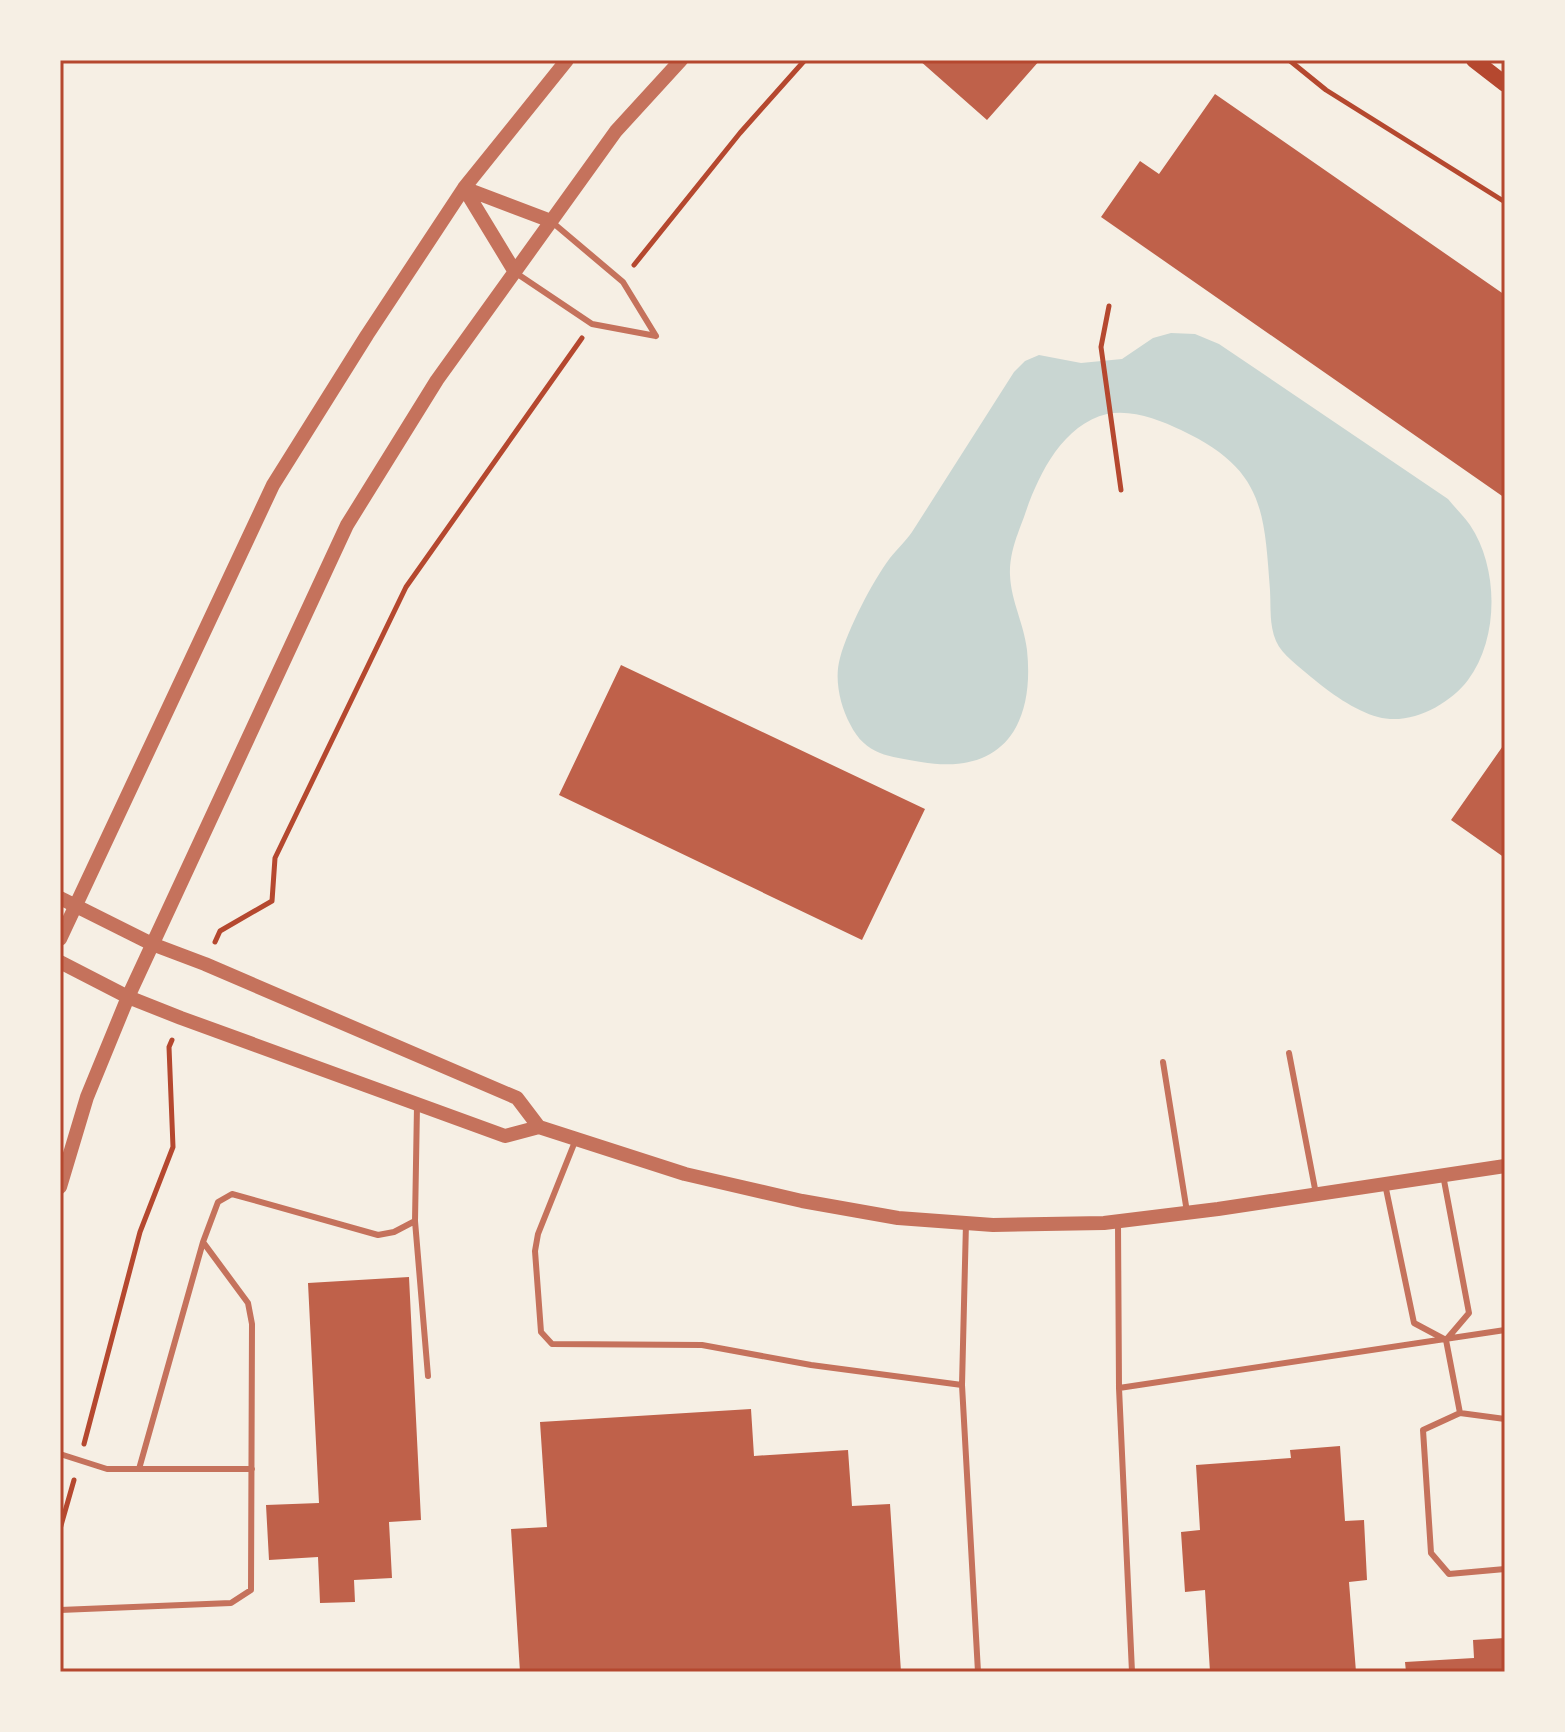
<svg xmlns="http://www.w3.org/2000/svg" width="1565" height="1732" viewBox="0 0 1565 1732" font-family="Lora,serif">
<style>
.water{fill:#c9d6d2}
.building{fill:#bf614a}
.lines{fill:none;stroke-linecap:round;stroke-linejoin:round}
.path{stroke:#b5482f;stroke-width:5}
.service{stroke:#c5725c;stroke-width:6}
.tertiary{stroke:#c5725c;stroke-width:14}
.secondary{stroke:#b5482f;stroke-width:16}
.neatline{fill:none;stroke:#b5482f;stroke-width:3}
</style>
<rect width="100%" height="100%" fill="#f6efe4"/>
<path class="water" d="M1171,333L1195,334L1219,344L1448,499C1455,508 1464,516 1470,525C1499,568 1499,639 1468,680C1449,705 1410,726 1378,717C1355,711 1329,692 1311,677C1300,667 1282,655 1276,641C1269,624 1271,607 1270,590C1264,508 1263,469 1181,430C1160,420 1132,409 1107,414C1061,425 1037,478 1024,517C1017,535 1009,555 1010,575C1011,601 1024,624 1027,650C1035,726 1002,776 921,762C889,756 866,756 850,724C840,705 834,679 840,658C848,629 872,582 890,558C897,549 906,541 912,532C946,479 980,425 1014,372L1025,361L1039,355L1081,363L1122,359L1153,338Z"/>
<path class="building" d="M919,60H1040L987,120Z
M1215,94L1505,295V498L1101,217L1140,161L1159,174Z
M621,665L925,809L862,940L559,795Z
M1505,743V858L1451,820Z
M409,1277L421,1520L389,1522L392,1578L354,1580L355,1602L320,1603L318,1557L269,1560L266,1505L319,1503L308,1283Z
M751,1409L754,1456L848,1450L852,1506L890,1504L901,1672H520L511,1529L547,1527L540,1422Z
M1340,1446L1345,1521L1364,1520L1367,1580L1349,1582L1356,1672H1210L1205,1590L1185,1592L1181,1532L1200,1530L1196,1465L1291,1458L1290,1450Z
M1505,1638V1672H1406L1405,1662L1474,1658L1473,1640Z"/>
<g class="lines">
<path class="path" d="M1289,60L1326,90L1505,202
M634,265L740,133L805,60
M1109,306L1101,347L1121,490
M215,942L220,931L272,901L275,858L406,587L582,338
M84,1444L140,1232L173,1147L169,1047L172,1040
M60,1529L74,1480"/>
<path class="service" d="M552,222L623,282L656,336
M516,273L592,324L656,336
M1289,1053L1316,1194
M1163,1062L1187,1212
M576,1139L538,1234L535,1251L541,1332L552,1344L702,1345L811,1365L962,1385L966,1223
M1443,1175L1469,1313L1446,1340
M1385,1184L1414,1323L1444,1339
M415,1221L428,1376
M1118,1224L1119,1388
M1446,1340L1460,1413
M962,1385L978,1672
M1505,1419L1460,1413L1423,1430L1431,1553L1449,1574L1505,1569
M60,1454L107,1469H252
M139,1469L203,1242
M60,1610L231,1603L251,1590L252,1324L248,1303L203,1242L218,1202L232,1194L378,1235L394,1232L415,1221L417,1106
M1132,1672L1119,1388L1505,1330"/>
<path class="tertiary" d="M464,188L515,272
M464,188L551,221
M60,898L152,944L205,964L517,1098L539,1127L685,1174L802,1201L898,1218L993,1225L1104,1223L1218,1209L1505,1166
M60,939L273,485L367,335L464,188L567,60
M60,962L128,997L181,1018L505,1136L539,1127
M60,1187L87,1097L128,997L347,525L437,380L616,131L681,60"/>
<path class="secondary" d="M1474,60L1505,84"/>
</g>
<rect width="1565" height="1732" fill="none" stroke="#f6efe4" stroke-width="124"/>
<rect x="62" y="62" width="1441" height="1608" class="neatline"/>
</svg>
